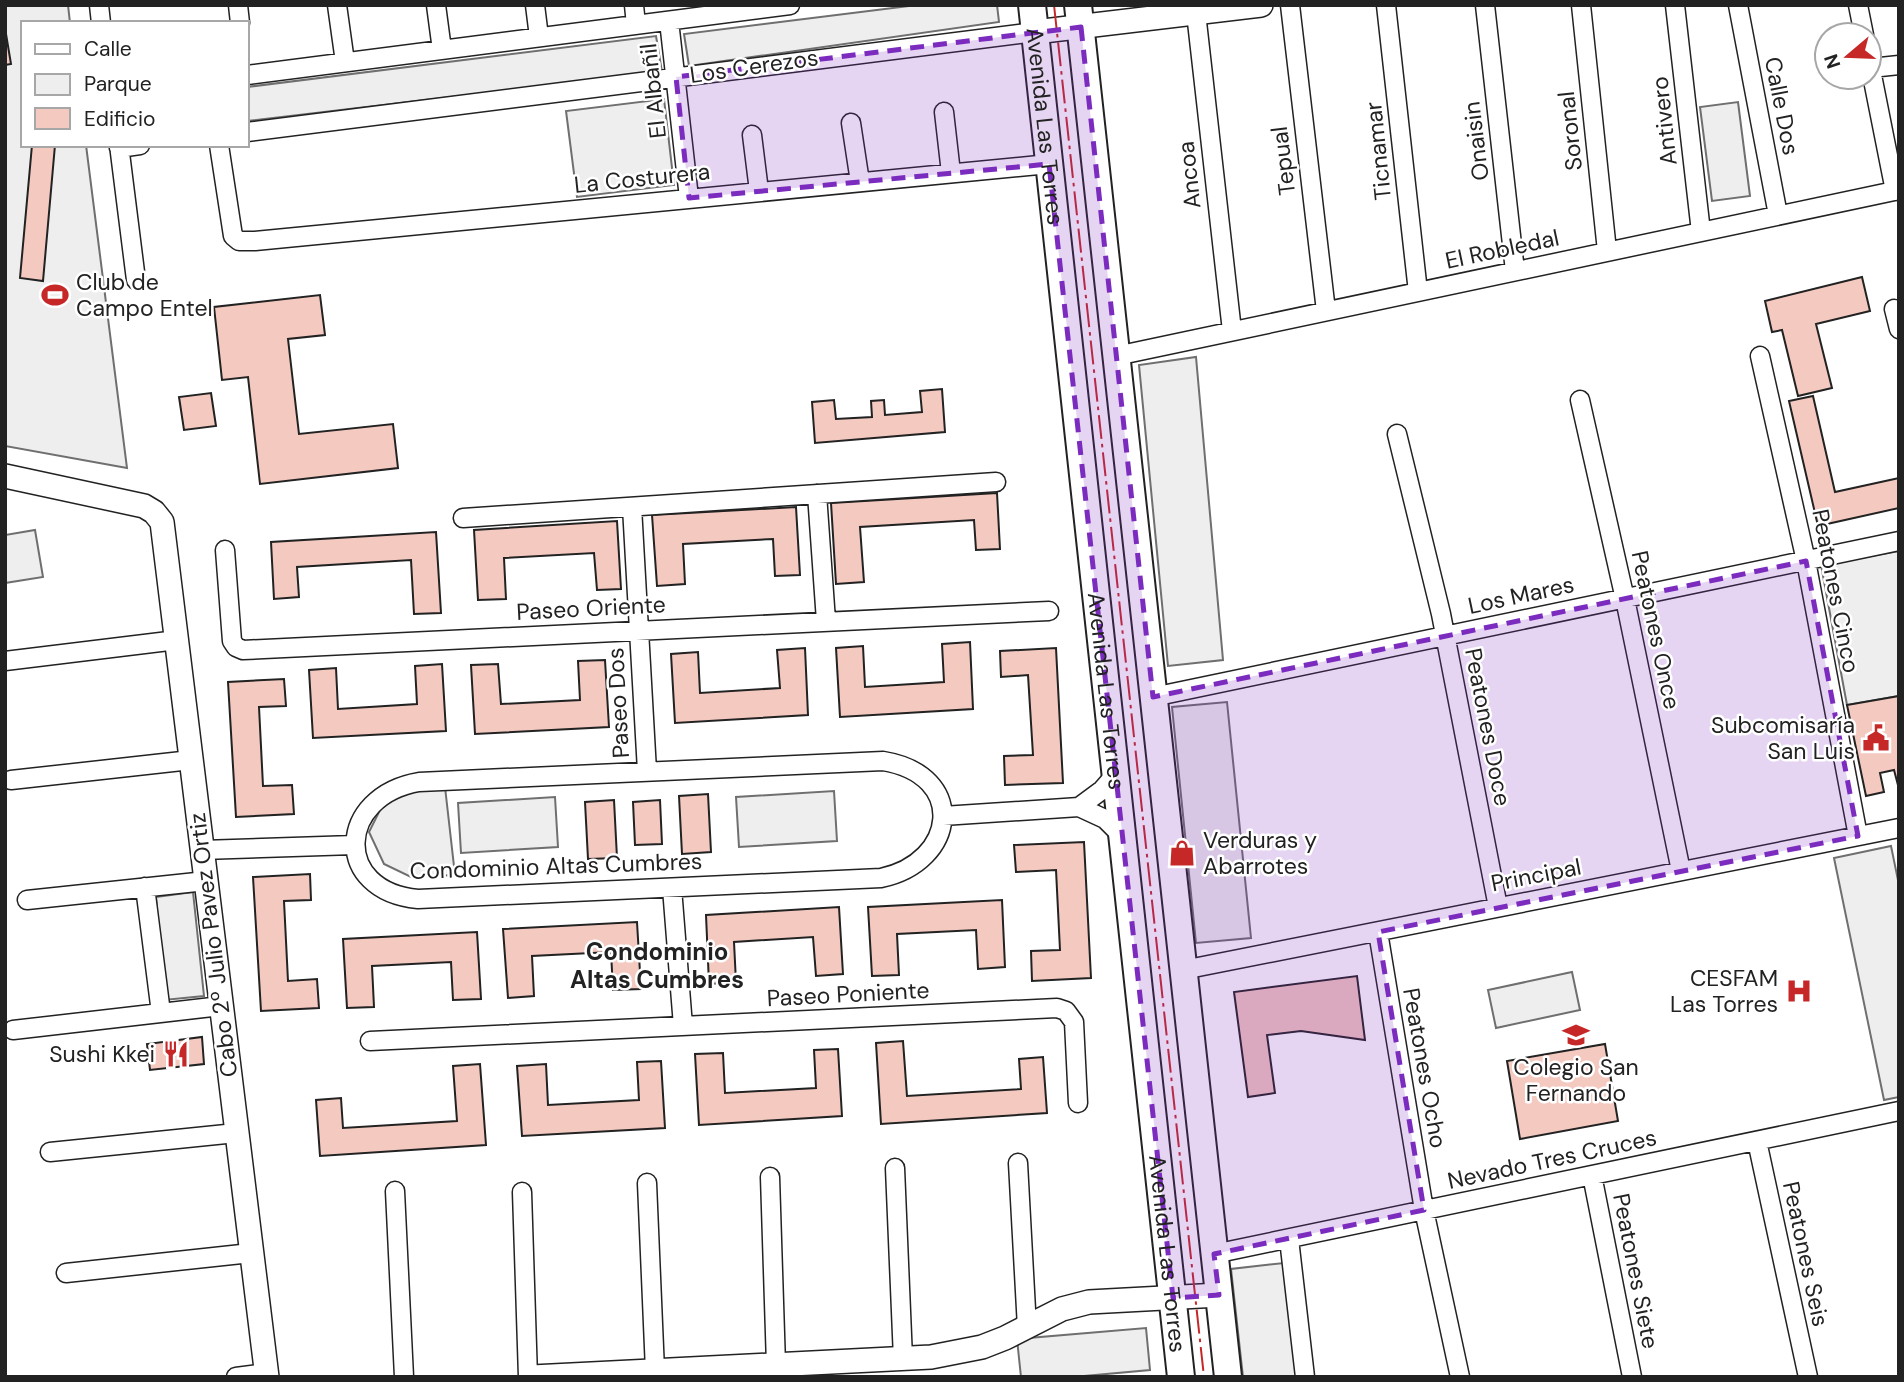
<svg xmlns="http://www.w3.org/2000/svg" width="1904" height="1382" viewBox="0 0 1904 1382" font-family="'DM Sans',sans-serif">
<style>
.green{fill:#eee;stroke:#6f6f6f;stroke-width:2}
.building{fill:#f3c9c0;stroke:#222;stroke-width:2}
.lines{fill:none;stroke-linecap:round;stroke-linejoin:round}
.minor-casing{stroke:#222;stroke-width:21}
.tertiary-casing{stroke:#222;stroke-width:26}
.secondary-casing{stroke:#222;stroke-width:30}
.minor{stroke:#fff;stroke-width:18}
.tertiary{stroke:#fff;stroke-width:23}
.secondary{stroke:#fff;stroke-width:26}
.power{stroke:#c62828;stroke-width:2;stroke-dasharray:24 5 3.5 5;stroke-linecap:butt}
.marked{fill:#7b2cbf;fill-opacity:0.2;stroke:#7b2cbf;stroke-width:5;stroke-dasharray:14 9;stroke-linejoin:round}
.labels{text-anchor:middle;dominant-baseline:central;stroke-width:5;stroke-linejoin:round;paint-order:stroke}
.street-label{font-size:23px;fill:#222;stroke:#fff}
.poi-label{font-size:23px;fill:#222;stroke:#fff;text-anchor:end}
.neighbourhood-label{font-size:24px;font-weight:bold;fill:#222;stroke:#fff}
</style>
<rect width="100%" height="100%" fill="#fff"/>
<path class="green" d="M5,5H68L70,23H23V145H86L127,468L5,446Z
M917,5H997L999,22L689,66L684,34Z
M656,36L662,72L247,121V87Z
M664,99L674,185L577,197L566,111Z
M1738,102L1750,196L1712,201L1700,107Z
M1196,357L1223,660L1168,666L1139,365Z
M35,530L43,577L5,583V535Z
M1899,551V696L1847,705L1821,565Z
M1227,702L1251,938L1196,943L1172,707Z
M445,787L455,875L411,877L384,864L369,832L383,804L408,791Z
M834,791L837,841L739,847L736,797Z
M555,797L558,847L461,853L458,803Z
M1891,846L1899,885V1097L1884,1100L1834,858Z
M193,892L204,996L164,1000L156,897Z
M1572,972L1580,1010L1496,1028L1488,990Z
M1284,1263L1297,1377H1243L1231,1269Z
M1146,1328L1150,1370L1073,1377H1021L1017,1339Z"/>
<path class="building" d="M5,28L11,64L5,65Z
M32,145H55L43,281L20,278Z
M1862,277L1870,311L1816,324L1832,388L1798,396L1782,330L1772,332L1765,301Z
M320,295L325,335L288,339L299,434L393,424L398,468L260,484L248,377L222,380L214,307Z
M942,389L945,432L815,443L812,402L834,400L836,419L872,417L871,401L884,400L885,415L922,412L920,391Z
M211,393L216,426L184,430L179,397Z
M1813,396L1835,492L1899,478V508L1818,526L1789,401Z
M997,493L1000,549L976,550L974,520L860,527L864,582L836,584L831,503Z
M796,507L800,575L775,576L773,539L683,544L685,584L657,586L652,515Z
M617,521L621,589L597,590L594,553L504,558L506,599L478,600L474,530Z
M436,532L441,613L414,614L411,560L297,567L299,597L274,599L271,542Z
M970,642L973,709L840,717L836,648L863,646L865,687L944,682L942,644Z
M805,648L808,715L675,723L671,654L698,652L700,693L780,688L777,650Z
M1056,648L1063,783L1005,785L1004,756L1033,755L1028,675L1001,677L1000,651Z
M605,660L609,727L475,734L471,665L498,664L501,704L580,700L578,661Z
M442,664L446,731L313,738L309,670L336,668L338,709L417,704L415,666Z
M284,679L286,706L259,707L263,786L292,785L294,814L236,817L228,682Z
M1899,696V789L1894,770L1880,773L1884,792L1866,796L1847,705Z
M708,794L711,852L682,854L679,796Z
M614,800L617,858L588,859L585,802Z
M660,800L662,844L635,845L633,802Z
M1084,842L1091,978L1032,981L1031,951L1060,950L1056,870L1016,872L1014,845Z
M310,874L311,900L284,901L288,981L317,979L319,1008L261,1011L253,877Z
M1002,900L1005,967L978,969L976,930L897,934L899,975L872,976L868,907Z
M839,907L843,974L816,976L813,937L734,942L736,982L709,984L706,915Z
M637,922L641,989L613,990L611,952L532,956L534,996L508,998L503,929Z
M477,932L481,999L453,1000L451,962L372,966L374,1007L347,1008L343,939Z
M1357,976L1365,1040L1301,1031L1267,1035L1275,1093L1248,1097L1234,992Z
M202,1037L204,1064L150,1070L147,1044Z
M903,1041L907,1096L1021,1089L1019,1059L1043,1057L1047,1113L881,1124L876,1043Z
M1605,1044L1618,1121L1520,1139L1507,1061Z
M838,1049L842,1116L699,1125L695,1054L723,1053L725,1093L816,1088L814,1050Z
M661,1061L665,1128L522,1136L517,1066L546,1064L548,1105L639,1100L637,1062Z
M480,1064L486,1145L320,1156L316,1100L341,1098L343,1128L457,1121L453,1066Z"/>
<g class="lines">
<g class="minor-casing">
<path id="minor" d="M99,5L101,23
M238,5L240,23
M337,5L345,62
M436,5L442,50
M535,5L539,37
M634,5L636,25
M1290,5L1326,311
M1386,5L1418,292
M1485,5L1515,271
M1581,5L1607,251
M1675,5L1701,232
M1738,5L1778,215
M1858,5L1864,35
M1196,13L1232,331
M669,21L689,198
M1869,60L1895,191
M1871,68L1899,65
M247,75L790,5
M944,112L951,173
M851,123L860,182
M247,132L1035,32
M752,135L759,191
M119,145L136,280
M219,145L233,236L239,241H255L1049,164
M119,148L140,145
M1894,309L1899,329
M1116,356L1899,190
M1760,356L1806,561L1858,836
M1580,400L1625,599L1681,871
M1397,434L1441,614L1498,907
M817,494L826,621
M632,507L647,771
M463,518L996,482
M225,550L232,641L236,647L243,650L1049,611
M5,661L177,640
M1153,697L1899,541
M883,761C968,775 957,862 881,878L418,899C332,891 337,796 419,782Z
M11,780L191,760
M1079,807L1102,790L1116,774
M943,816L1079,807L1105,819L1122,836
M202,850L354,845
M145,887L161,1013
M672,888L683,1026
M27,900L206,881
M1378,932L1424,1210L1460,1377
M1183,970L1899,828
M13,1030L221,1006
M370,1041L1057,1008L1066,1011L1074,1022L1078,1103
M1757,1141L1808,1377
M50,1152L236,1133
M1018,1163L1027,1328
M895,1168L903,1359
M1592,1175L1632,1377
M770,1177L776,1365
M647,1183L655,1371
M395,1191L404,1377
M522,1192L528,1377
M1289,1239L1305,1377
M1214,1254L1899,1111
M66,1273L251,1253
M236,1377L267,1373"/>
</g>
<g class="tertiary-casing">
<path id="tertiary" d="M1035,32L1261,5
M5,476L144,506L154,512L162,522L267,1377
M532,1377L931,1357L982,1347L1005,1338L1062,1309L1089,1302L1219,1295"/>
</g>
<g class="secondary-casing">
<g id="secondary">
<path id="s1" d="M1032,5L1181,1377"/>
<path d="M1078,5L1228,1377"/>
</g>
</g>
<use href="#minor" class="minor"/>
<use href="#tertiary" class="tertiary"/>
<use href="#secondary" class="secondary"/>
<path class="power" d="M1054,5L1204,1377"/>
</g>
<path class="marked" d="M1081,27L1153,697L1806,561L1858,836L1378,932L1424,1210L1214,1254L1219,1295L1173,1298L1049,164L689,198L676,77Z"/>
<defs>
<g id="stadium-bare" transform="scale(2.1)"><path d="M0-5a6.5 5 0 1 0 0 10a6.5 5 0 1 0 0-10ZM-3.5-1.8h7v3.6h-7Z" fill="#c62828" stroke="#fff" stroke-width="2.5" paint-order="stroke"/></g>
<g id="civic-bare" transform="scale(2.1)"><path d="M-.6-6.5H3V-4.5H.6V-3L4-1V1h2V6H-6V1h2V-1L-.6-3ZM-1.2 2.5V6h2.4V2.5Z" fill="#c62828" stroke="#fff" stroke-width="2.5" paint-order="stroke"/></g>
<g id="shop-bare" transform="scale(2.1)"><path d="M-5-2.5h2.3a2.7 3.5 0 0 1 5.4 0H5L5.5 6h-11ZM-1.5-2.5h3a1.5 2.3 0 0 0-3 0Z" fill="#c62828" stroke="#fff" stroke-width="2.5" paint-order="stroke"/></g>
<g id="hospital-bare" transform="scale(2.1)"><path d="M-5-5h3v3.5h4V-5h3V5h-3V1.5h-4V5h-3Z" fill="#c62828" stroke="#fff" stroke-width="2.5" paint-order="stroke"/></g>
<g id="school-bare" transform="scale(2.1)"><path d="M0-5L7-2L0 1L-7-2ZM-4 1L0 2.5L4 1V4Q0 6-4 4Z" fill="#c62828" stroke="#fff" stroke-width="2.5" paint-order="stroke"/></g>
<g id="restaurant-bare" transform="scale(2.1)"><path d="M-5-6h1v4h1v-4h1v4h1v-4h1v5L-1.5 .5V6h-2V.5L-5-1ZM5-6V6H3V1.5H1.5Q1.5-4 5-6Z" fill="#c62828" stroke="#fff" stroke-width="2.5" paint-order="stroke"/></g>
</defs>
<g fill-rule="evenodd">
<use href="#stadium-bare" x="55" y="295"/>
<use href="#civic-bare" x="1876" y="738"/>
<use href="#shop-bare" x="1182" y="853"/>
<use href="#hospital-bare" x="1799" y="991"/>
<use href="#school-bare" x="1576" y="1035"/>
<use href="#restaurant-bare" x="176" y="1054"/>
</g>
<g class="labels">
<g class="street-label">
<text transform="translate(754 66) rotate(-8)">Los Cerezos</text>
<text transform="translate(653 91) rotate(-96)">El Albañil</text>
<text transform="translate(1782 106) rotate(79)">Calle Dos</text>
<text transform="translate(1664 121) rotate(-96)">Antivero</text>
<text stroke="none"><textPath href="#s1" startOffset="122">Avenida Las Torres</textPath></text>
<text transform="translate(1570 131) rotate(-96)">Soronal</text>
<text transform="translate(1476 141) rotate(-97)">Onaisin</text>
<text transform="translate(1378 151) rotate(-96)">Ticnamar</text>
<text transform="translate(1283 161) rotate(-97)">Tepual</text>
<text transform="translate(1189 175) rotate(-96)">Ancoa</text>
<text transform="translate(642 178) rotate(-6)">La Costurera</text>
<text transform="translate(1502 249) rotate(-12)">El Robledal</text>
<text transform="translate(1836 591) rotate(79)">Peatones Cinco</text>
<text transform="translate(1521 595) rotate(-12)">Los Mares</text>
<text transform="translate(591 608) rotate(-3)">Paseo Oriente</text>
<text transform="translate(1656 630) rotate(78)">Peatones Once</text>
<text stroke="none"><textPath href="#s1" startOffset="690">Avenida Las Torres</textPath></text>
<text transform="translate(618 703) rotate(-93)">Paseo Dos</text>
<text transform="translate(1488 727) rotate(79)">Peatones Doce</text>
<text transform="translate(556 866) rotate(-2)">Condominio Altas Cumbres</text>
<text transform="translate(1536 875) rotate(-11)">Principal</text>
<text transform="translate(213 945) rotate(-97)">Cabo 2º Julio Pavez Ortiz</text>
<text transform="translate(848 994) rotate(-3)">Paseo Poniente</text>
<text transform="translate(1425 1068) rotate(80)">Peatones Ocho</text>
<text transform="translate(1552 1159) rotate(-12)">Nevado Tres Cruces</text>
<text transform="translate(1806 1254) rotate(78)">Peatones Seis</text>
<text stroke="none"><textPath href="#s1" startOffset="1256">Avenida Las Torres</textPath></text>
<text transform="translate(1636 1271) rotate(79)">Peatones Siete</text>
</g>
<g class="poi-label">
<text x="76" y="282" text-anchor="start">Club de<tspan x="76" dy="26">Campo Entel</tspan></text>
<text x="1855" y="725">Subcomisaría<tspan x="1855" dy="26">San Luis</tspan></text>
<text x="1203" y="840" text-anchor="start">Verduras y<tspan x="1203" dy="26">Abarrotes</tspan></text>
<text x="1778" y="978">CESFAM<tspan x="1778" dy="26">Las Torres</tspan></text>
<text x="155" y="1054">Sushi Kkei</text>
<text x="1576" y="1067" text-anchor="middle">Colegio San<tspan x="1576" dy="26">Fernando</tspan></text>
</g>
<g class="neighbourhood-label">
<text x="657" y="951">Condominio<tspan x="657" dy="28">Altas Cumbres</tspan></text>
</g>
</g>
<rect width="1904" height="1382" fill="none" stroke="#222222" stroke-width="14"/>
<rect x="21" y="21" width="228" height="126" fill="#ffffff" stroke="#a7a7a7" stroke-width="2"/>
<rect x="35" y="44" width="35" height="10" fill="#ffffff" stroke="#a7a7a7" stroke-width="2"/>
<text x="84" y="56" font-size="21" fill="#222222">Calle</text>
<rect x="35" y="74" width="35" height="21" fill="#eeeeee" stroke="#a7a7a7" stroke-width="2"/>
<text x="84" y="91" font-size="21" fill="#222222">Parque</text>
<rect x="35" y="108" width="35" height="21" fill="#f3c9c0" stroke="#a7a7a7" stroke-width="2"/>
<text x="84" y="126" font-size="21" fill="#222222">Edificio</text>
<g transform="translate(1848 56) rotate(251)"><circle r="33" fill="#ffffff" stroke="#a7a7a7" stroke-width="2"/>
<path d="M0-5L12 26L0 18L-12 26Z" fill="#c62828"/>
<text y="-10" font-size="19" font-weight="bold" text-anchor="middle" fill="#222222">N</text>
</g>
</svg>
